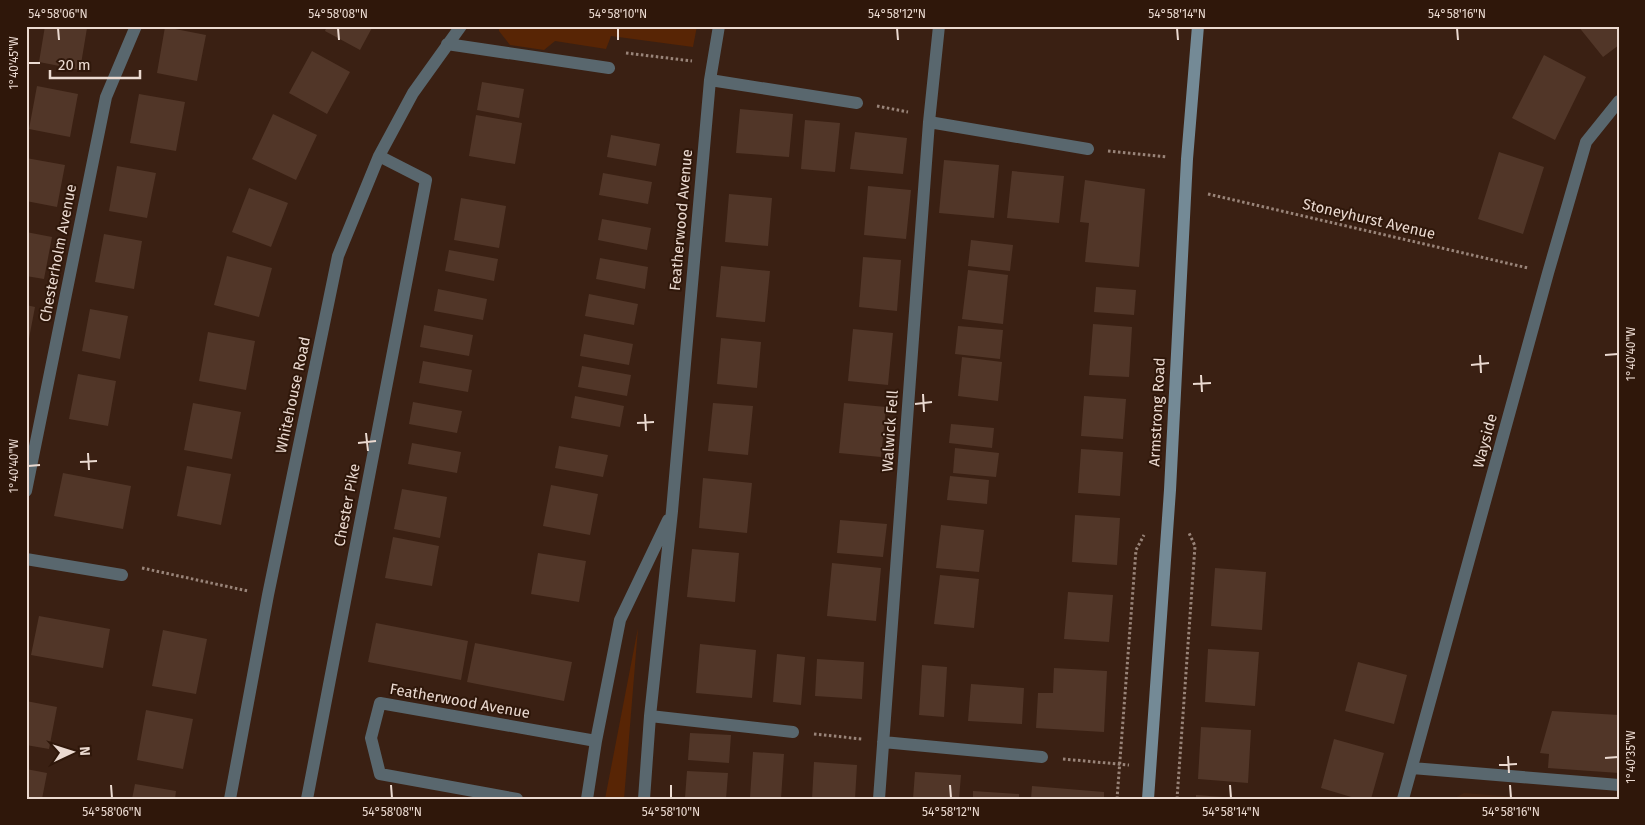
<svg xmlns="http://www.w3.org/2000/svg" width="1645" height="825" viewBox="0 0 1645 825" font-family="'Fira Sans',sans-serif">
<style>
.built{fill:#442413}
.green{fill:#582505}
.building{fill:#513628}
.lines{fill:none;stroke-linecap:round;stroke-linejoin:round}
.path{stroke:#998479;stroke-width:3;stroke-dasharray:2.5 2.5;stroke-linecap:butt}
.lane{stroke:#59676e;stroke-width:12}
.street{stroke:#59676e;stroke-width:12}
.secondary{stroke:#748a96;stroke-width:12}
.ticks{fill:none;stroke:#ebdad1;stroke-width:2}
.labels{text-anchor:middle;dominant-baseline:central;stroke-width:4;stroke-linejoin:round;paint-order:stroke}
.street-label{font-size:15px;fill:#ebdad1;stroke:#2f170a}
.neatline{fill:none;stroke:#ebdad1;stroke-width:2}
.ticks-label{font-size:12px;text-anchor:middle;fill:#ebdad1}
</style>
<rect width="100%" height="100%" fill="#3a2013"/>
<path class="built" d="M1464,793L1543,799H1453Z"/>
<path class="green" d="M499,26H697L693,47L611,36L606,49L555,41L544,50L510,45L499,31Z
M638,628L624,799H605Z"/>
<path class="building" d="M45,26L87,28L80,70L39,62Z
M327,26H373L360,50L325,31Z
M1578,26H1619V45L1603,57Z
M165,27L206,35L197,81L157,73Z
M312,51L350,72L327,114L289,93Z
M1544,55L1586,77L1555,140L1512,118Z
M482,82L524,89L519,118L477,110Z
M37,86L78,94L70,137L29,129Z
M139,94L185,102L176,151L130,143Z
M740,109L793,114L789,157L736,153Z
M273,114L317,135L296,180L252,159Z
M476,115L522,123L515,164L469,156Z
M805,120L840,123L835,172L801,169Z
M855,132L907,138L903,174L850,169Z
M611,135L660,144L656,166L607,157Z
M1499,152L1544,167L1523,234L1478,219Z
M26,158L65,165L57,207L26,201Z
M944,160L999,165L994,218L939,213Z
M117,166L156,173L147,218L109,211Z
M1012,171L1064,176L1059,223L1007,218Z
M603,173L652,182L648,204L599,195Z
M1085,180L1145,189L1139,267L1085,262L1089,223L1080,222Z
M868,186L911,190L906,239L864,235Z
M249,188L288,203L271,247L232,232Z
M729,194L772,198L768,246L725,242Z
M461,198L506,206L499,248L454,240Z
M602,219L651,228L647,250L598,240Z
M26,232L52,237L44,279L26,276Z
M104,234L142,241L134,289L95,282Z
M971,240L1013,245L1010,271L968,266Z
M449,250L498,259L494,281L445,271Z
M227,256L272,268L259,317L214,305Z
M863,257L901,260L897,311L859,307Z
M600,258L648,267L645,289L596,279Z
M721,266L770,271L765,322L716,317Z
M968,270L1008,275L1003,324L962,319Z
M1096,287L1136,290L1134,315L1094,312Z
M438,289L487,299L483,320L434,311Z
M589,294L638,304L634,325L585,316Z
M26,305L35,307L27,349H26Z
M90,309L128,316L120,359L82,351Z
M1093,324L1132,327L1129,377L1089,375Z
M424,325L473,335L469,356L420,347Z
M958,326L1003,330L1000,359L955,354Z
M853,329L893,333L888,385L848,381Z
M208,332L255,341L246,390L199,381Z
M584,334L633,344L629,365L580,356Z
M721,338L761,342L757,388L717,384Z
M962,357L1002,362L998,401L958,396Z
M423,361L472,370L468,392L419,383Z
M582,366L631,375L627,396L578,387Z
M78,374L116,381L108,426L69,419Z
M575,396L624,406L620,427L571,418Z
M1084,396L1126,399L1123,439L1081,436Z
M413,402L462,411L457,433L409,424Z
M193,403L241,412L232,459L184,450Z
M713,403L753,406L748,455L708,451Z
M844,403L886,407L881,457L839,453Z
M951,424L994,428L992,448L949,443Z
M412,443L461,452L457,473L408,464Z
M559,446L608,455L603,477L555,468Z
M955,448L999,453L996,477L953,473Z
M1081,449L1123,452L1120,496L1078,493Z
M187,466L231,474L221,525L177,516Z
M63,473L131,486L123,529L54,516Z
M950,476L989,480L987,504L947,500Z
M703,478L752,483L747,533L699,528Z
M551,485L598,494L590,535L543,526Z
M402,489L447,497L440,538L394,529Z
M1075,515L1120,518L1117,565L1072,562Z
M840,520L887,524L883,557L837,553Z
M941,525L984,530L979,572L936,568Z
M393,537L439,546L432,586L385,578Z
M692,549L739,553L735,602L687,597Z
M538,553L586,561L579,602L531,594Z
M832,563L881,568L876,621L827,616Z
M1215,568L1266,572L1262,630L1211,626Z
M940,575L979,579L974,628L934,624Z
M1068,592L1113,595L1109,642L1064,639Z
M39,616L110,629L103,668L31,655Z
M376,623L468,641L461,680L368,662Z
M163,630L207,639L196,694L152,686Z
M475,643L572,662L564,701L467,682Z
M700,644L756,650L752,698L696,693Z
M1208,649L1259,652L1255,706L1205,702Z
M777,654L805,657L801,705L773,702Z
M817,659L864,662L862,699L815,696Z
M1358,662L1407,675L1394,724L1345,711Z
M922,665L947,667L944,717L919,715Z
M1054,668L1107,671L1104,732L1036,728L1038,693H1053Z
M971,684L1024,688L1022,724L968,721Z
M26,701L57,707L49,749L26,745Z
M146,710L193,719L183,769L137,760Z
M1552,711L1619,715V773L1548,768L1549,754L1540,753Z
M1201,727L1251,730L1248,783L1198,779Z
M690,733L731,735L729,763L688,760Z
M1334,739L1384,753L1371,799H1358L1321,788Z
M753,752L784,754L781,799L750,798Z
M814,762L857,765L855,799H812Z
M26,769L47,773L42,799H26Z
M687,771L728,773L726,799L685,798Z
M915,772L961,775L959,799H913Z
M135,784L176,791L175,799H132Z
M1032,786L1104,792V799H1031Z
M973,791L1019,794V799H973Z
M1196,795L1223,797V799H1196Z"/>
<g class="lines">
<path class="path" d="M626,53L692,61
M877,106L908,112
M1108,151L1167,157
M1208,194L1528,268
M142,568L248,591
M814,734L862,739
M1063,759L1129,765
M1117,799L1136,550L1144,535
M1177,799L1195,546L1189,533"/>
<path class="lane" d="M26,559L122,575"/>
<path class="street" d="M447,44L609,68
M710,80L857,103
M929,122L1088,149
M26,491L106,97L136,26
M650,716L793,732
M883,742L1042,757
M1412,768L1619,785
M230,799L268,595L338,256L379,156L413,93L461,26
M307,799L426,180L379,156
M517,799L380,774L371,738L380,703L596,741
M587,799L596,741L620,620L668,520
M644,799L650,716L672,511L710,80L719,26
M879,799L929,122L939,26
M1403,799L1548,273L1586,142L1619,101"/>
<path class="secondary" d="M1148,799L1170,490L1187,159L1198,26"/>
</g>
<path class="ticks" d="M58,28L59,40M338,28L339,40M618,28V40M897,28L898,40M1177,28L1178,40M1457,28L1458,40M28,63H40M1480,355L1481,373M1605,355L1618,354M1471,365L1489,363M1201,375L1202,392M1193,384L1211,383M923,394L924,412M915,404L932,402M645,414L646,431M637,423L654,422M366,433L368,451M358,443L376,441M88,453L89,470M80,462L97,461M28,466L40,465M1508,756L1509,773M1605,758L1618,757M1499,765L1517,764M111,785L112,798M391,785L392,798M671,785V798M950,785L951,798M1230,785L1231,798M1510,785L1511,798"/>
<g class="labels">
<g class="street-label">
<text transform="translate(1369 219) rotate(13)">Stoneyhurst Avenue</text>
<text transform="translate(681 220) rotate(-85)">Featherwood Avenue</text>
<text transform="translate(58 253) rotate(-79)">Chesterholm Avenue</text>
<text transform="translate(293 395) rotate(-78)">Whitehouse Road</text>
<text transform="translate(1157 412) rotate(-87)">Armstrong Road</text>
<text transform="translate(890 431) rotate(-86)">Walwick Fell</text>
<text transform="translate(1485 441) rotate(-75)">Wayside</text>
<text transform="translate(347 505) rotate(-79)">Chester Pike</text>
<text transform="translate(460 701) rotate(10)">Featherwood Avenue</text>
</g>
</g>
<rect width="1645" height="825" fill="none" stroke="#2f170a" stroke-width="55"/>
<g transform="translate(72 752) rotate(86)" stroke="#2f170a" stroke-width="4" paint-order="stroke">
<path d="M0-4L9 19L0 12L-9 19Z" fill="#ebdad1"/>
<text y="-8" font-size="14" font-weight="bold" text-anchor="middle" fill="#ebdad1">N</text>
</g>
<path d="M50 70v8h90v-8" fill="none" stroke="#ebdad1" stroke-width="2.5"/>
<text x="58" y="70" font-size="15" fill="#ebdad1" stroke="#2f170a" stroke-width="4" paint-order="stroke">20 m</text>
<rect x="28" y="28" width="1590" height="770" class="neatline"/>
<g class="ticks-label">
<text x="58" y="18">54°58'06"N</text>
<text x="338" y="18">54°58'08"N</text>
<text x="618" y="18">54°58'10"N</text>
<text x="897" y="18">54°58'12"N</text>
<text x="1177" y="18">54°58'14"N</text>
<text x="1457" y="18">54°58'16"N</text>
<text transform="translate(14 63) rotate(-90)" y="4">1°40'45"W</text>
<text transform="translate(1631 354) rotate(-90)" y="4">1°40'40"W</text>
<text transform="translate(14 466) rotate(-90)" y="4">1°40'40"W</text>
<text transform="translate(1631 757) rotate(-90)" y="4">1°40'35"W</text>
<text x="112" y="816">54°58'06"N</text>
<text x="392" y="816">54°58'08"N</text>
<text x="671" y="816">54°58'10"N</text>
<text x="951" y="816">54°58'12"N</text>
<text x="1231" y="816">54°58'14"N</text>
<text x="1511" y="816">54°58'16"N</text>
</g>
</svg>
